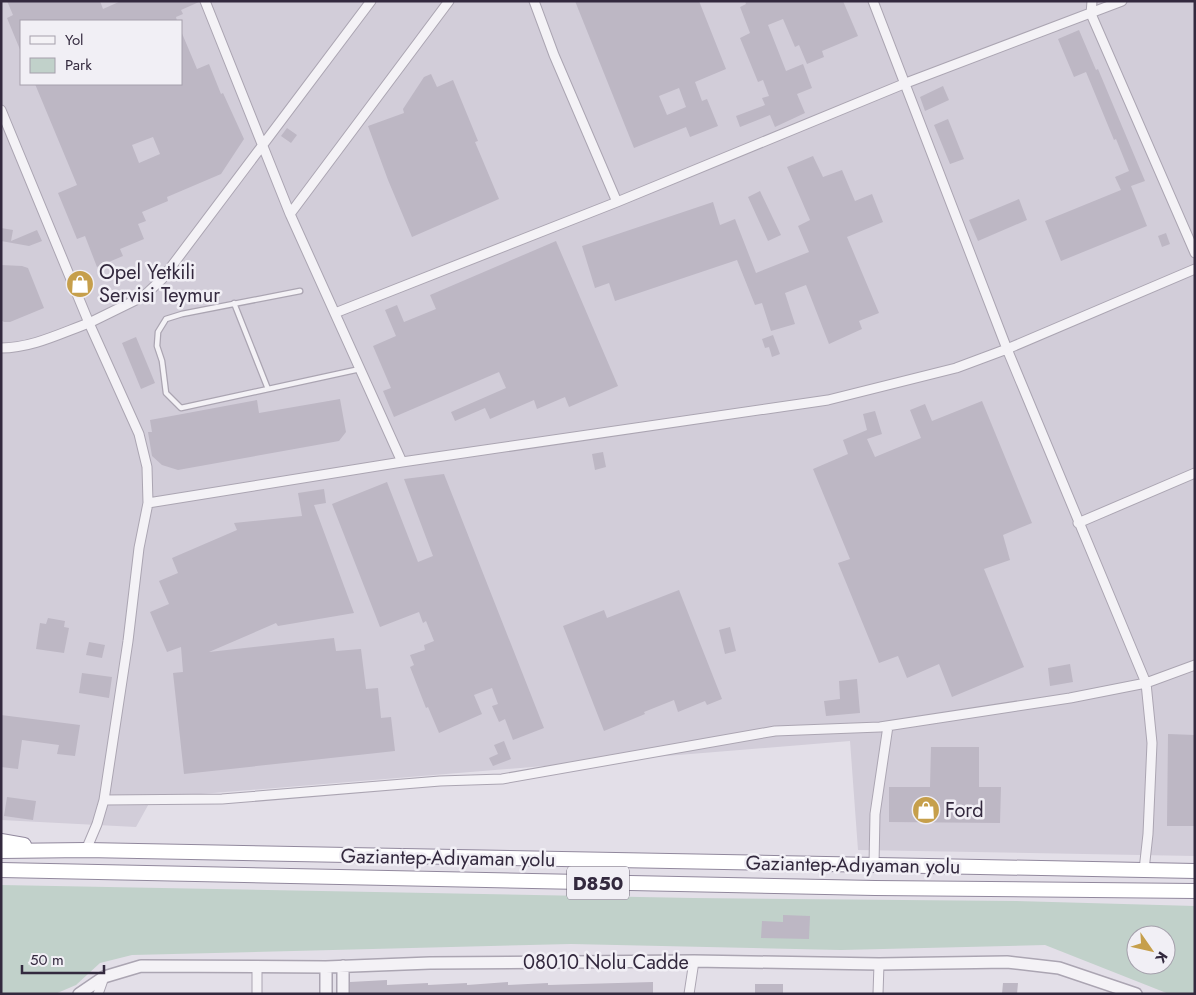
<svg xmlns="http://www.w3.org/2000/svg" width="1196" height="995" viewBox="0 0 1196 995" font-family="Jost,sans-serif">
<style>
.built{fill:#d2cdd9;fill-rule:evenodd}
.green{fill:#c1d1ca;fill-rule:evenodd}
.building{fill:#bdb7c4;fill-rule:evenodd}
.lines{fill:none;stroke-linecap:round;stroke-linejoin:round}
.service-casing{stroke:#aba5b2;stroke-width:7}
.minor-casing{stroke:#aba5b2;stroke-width:11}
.tertiary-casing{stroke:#aba5b2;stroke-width:14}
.trunk-casing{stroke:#91889d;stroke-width:16}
.service{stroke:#f4f2f6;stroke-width:4.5}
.minor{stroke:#f4f2f6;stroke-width:9}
.tertiary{stroke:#f4f2f6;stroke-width:11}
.trunk{stroke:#fff;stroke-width:14}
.labels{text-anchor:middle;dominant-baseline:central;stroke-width:5;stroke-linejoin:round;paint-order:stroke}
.shield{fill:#f1eff5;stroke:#6c6475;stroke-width:1}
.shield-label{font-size:19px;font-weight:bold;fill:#33293e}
.poi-label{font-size:20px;fill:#33293e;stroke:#f1eff5;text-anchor:start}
.street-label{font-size:20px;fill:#33293e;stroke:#f1eff5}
</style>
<rect width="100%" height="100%" fill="#e3dfe8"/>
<path class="built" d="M1,1H1195V856L858,850L850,741L152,798L136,827L1,820ZM21,21H181V84H21Z"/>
<path class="green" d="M1,885L693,898L1016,901L1195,906V994H1169L1045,945L841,950L571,944L132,955L100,963L76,985L55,994H6L1,993ZM1136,935H1166V965H1136Z"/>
<path class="building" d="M7,1H100L103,9L121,1L199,2L181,10L183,14L176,17L177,21H21V52L7,18L13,15Z
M575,1H699L726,69L695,82L702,101L707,99L718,126L690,137L686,127L634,148ZM679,88L686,107L667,115L659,96Z
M745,1H843L858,36L822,51L824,57L807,64L799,45L795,47L783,19L768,25L786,71L803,64L812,88L797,94L805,113L775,127L770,115L740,127L736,116L765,105L762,98L769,96L763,80L758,82L740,38L750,33L740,7L746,4Z
M1079,30L1096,70L1098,69L1145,181L1131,186L1147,226L1061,261L1045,221L1121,190L1115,177L1129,171L1116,139L1114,140L1086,72L1074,77L1058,39Z
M181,31L197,69L209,64L221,94L223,93L244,139L221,174L167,197L168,201L142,212L146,221L138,224L144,239L120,249L123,256L97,267L85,236L77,239L58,193L77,185L35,84H181ZM153,137L160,154L139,163L132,145Z
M431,74L437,87L453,80L478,141L475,142L499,199L412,237L388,180L368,126L404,113L403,109L424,77Z
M943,86L949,100L925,111L920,97Z
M948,119L964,159L950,164L934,125Z
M287,128L297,135L291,143L281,136Z
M813,156L823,177L842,170L855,201L872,194L883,222L847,237L879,313L859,321L862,329L829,344L806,285L785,293L795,324L771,331L762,303L755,305L737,260L615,301L609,283L595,288L582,246L713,202L720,225L735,219L756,273L809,252L798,226L810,220L787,167Z
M760,191L781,235L768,241L748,197Z
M1019,199L1027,220L978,241L969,220Z
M1,228L13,230L11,241L37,230L42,241L29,246L1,241Z
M1166,233L1170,244L1162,247L1158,236Z
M556,241L618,386L569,407L565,397L537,409L534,400L490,419L485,408L455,421L451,412L506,388L499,372L394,417L383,391L391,388L373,346L396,336L385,310L397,305L404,322L436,309L430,295Z
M1,265L22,266L28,268L44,308L10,322H4L1,320Z
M773,335L780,354L772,357L769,347L765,348L762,339Z
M136,337L155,383L141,389L122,343Z
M340,399L346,432L339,441L178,470L162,465L152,456L148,432H152L150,420L257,400L259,413Z
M982,401L1032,523L1003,535L1010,560L984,569L1024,667L952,697L939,664L907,678L898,656L879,663L838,563L850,559L813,469L848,454L843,440L867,430L863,414L875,411L882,434L867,439L875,457L921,438L910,410L925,404L932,421Z
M603,452L606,467L595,470L592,454Z
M444,474L544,728L513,740L505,719L499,722L492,706L498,704L492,688L474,695L482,714L439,733L428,707L426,708L410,667L414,665L410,655L425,650L424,645L434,641L426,621L423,623L419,612L380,627L332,504L387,482L418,562L433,556L404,479Z
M324,489L326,503L314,505L354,613L278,626L276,623L209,652L334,638L336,651L361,649L366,689L378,688L381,718L391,717L395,751L184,774L173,673L183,672L181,647L167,652L150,612L169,604L159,581L178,573L172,558L237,530L234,523L302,516L298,493Z
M679,590L722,699L707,705L705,701L678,712L674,700L644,712L645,714L604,731L563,626L604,610L607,618Z
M48,618L65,621L64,627L69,628L64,653L36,649L40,623L46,624Z
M730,627L736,651L725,654L719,630Z
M89,642L105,645L102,658L86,655Z
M1070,664L1073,682L1050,686L1048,668Z
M82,673L112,677L109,698L79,693Z
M857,679L860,713L826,716L824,701L840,699L839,681Z
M1,715L80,725L75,756L57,754L59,745L22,740L18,769L1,767Z
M1168,734L1195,735V826H1167Z
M504,741L511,759L493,766L489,758L498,754L494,745Z
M931,747H979V787H1001L1000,823L889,822V787H930Z
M7,797L36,801L33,820L4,816Z
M783,915L810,916L809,939L761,938L762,921L783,922Z
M387,980V985L428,983V985L467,983V985L508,982V985L548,983V985L653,982V994H350V982Z
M1003,983H1018L1017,994H1002Z
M755,984H783V994H755Z"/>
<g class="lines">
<g class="service-casing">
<path id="service" d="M300,291L182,314L166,319L158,332L157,346L162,361L166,393L181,408L360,369
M234,303L268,389"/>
</g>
<g class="minor-casing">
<path id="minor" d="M205,1L290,214L402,462
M534,1L554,55L617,202
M873,1L1007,349L1146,683L1152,743L1148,834L1144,870
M1092,1L1091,14L1195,253
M1,110L89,323L144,296L162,279L371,1
M290,214L449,1
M335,313L617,202L906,83L1122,1
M1,348C32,348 61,333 89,323L139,434L147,467L148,503L139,548L128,641L104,800L97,824L86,850
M148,503L402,462L828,400L956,368L1007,349L1195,269
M1078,523L1195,473
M104,800L222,799L440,781L502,779L775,731L880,727L1070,698L1146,683L1195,665
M874,865L875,814L888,726
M257,966V994
M98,994L104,977
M689,994L694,961
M878,994L879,964"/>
</g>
<g class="tertiary-casing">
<path id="tertiary" d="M343,966V994
M326,967V994
M79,994L104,977L141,966L326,967L430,963L694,961L879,964L1007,962L1059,968L1136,994"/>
</g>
<g class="trunk-casing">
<path id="trunk" d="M1,841L24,845
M1,851L86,850L1195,871
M1,870L875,888L1195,891"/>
</g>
<use href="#service" class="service"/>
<use href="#minor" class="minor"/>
<use href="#tertiary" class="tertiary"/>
<use href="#trunk" class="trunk"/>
</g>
<defs>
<g id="shop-disc" transform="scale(1.4375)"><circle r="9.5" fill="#c69f4b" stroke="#f1eff5"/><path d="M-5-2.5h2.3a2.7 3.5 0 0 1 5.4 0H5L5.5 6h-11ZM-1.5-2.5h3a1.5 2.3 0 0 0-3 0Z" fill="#fff"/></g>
</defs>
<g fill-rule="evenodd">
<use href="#shop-disc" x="80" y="284"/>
<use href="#shop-disc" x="926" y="810"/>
</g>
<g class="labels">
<rect class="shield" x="567" y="866.5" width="62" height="33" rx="4"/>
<g class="shield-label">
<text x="598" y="883">D850</text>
</g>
<g class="poi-label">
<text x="99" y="272">Opel Yetkili<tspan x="99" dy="23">Servisi Teymur</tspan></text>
<text x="945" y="810">Ford</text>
</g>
<g class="street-label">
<text transform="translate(448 858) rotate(1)">Gaziantep-Adıyaman yolu</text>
<text transform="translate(853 865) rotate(1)">Gaziantep-Adıyaman yolu</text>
<text x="606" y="962">08010 Nolu Cadde</text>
</g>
</g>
<rect width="1196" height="995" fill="none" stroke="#33293e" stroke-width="5"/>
<rect x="20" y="20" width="162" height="65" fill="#f1eff5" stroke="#a5a0ac"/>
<rect x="30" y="36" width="25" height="8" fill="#f4f2f6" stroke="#a5a0ac"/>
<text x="65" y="45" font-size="15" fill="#33293e">Yol</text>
<rect x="30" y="58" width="25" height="15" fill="#c1d1ca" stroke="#a5a0ac"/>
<text x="65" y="70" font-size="15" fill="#33293e">Park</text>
<g transform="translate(1151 950) rotate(124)"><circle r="24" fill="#f1eff5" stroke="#a5a0ac"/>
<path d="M0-4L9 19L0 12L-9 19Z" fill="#c69f4b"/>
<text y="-8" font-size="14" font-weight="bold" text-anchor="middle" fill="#33293e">K</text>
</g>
<path d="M22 965v8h82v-8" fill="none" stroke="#33293e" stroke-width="2.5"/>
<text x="30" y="965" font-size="15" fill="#33293e" stroke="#f1eff5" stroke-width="4" paint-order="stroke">50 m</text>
</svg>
